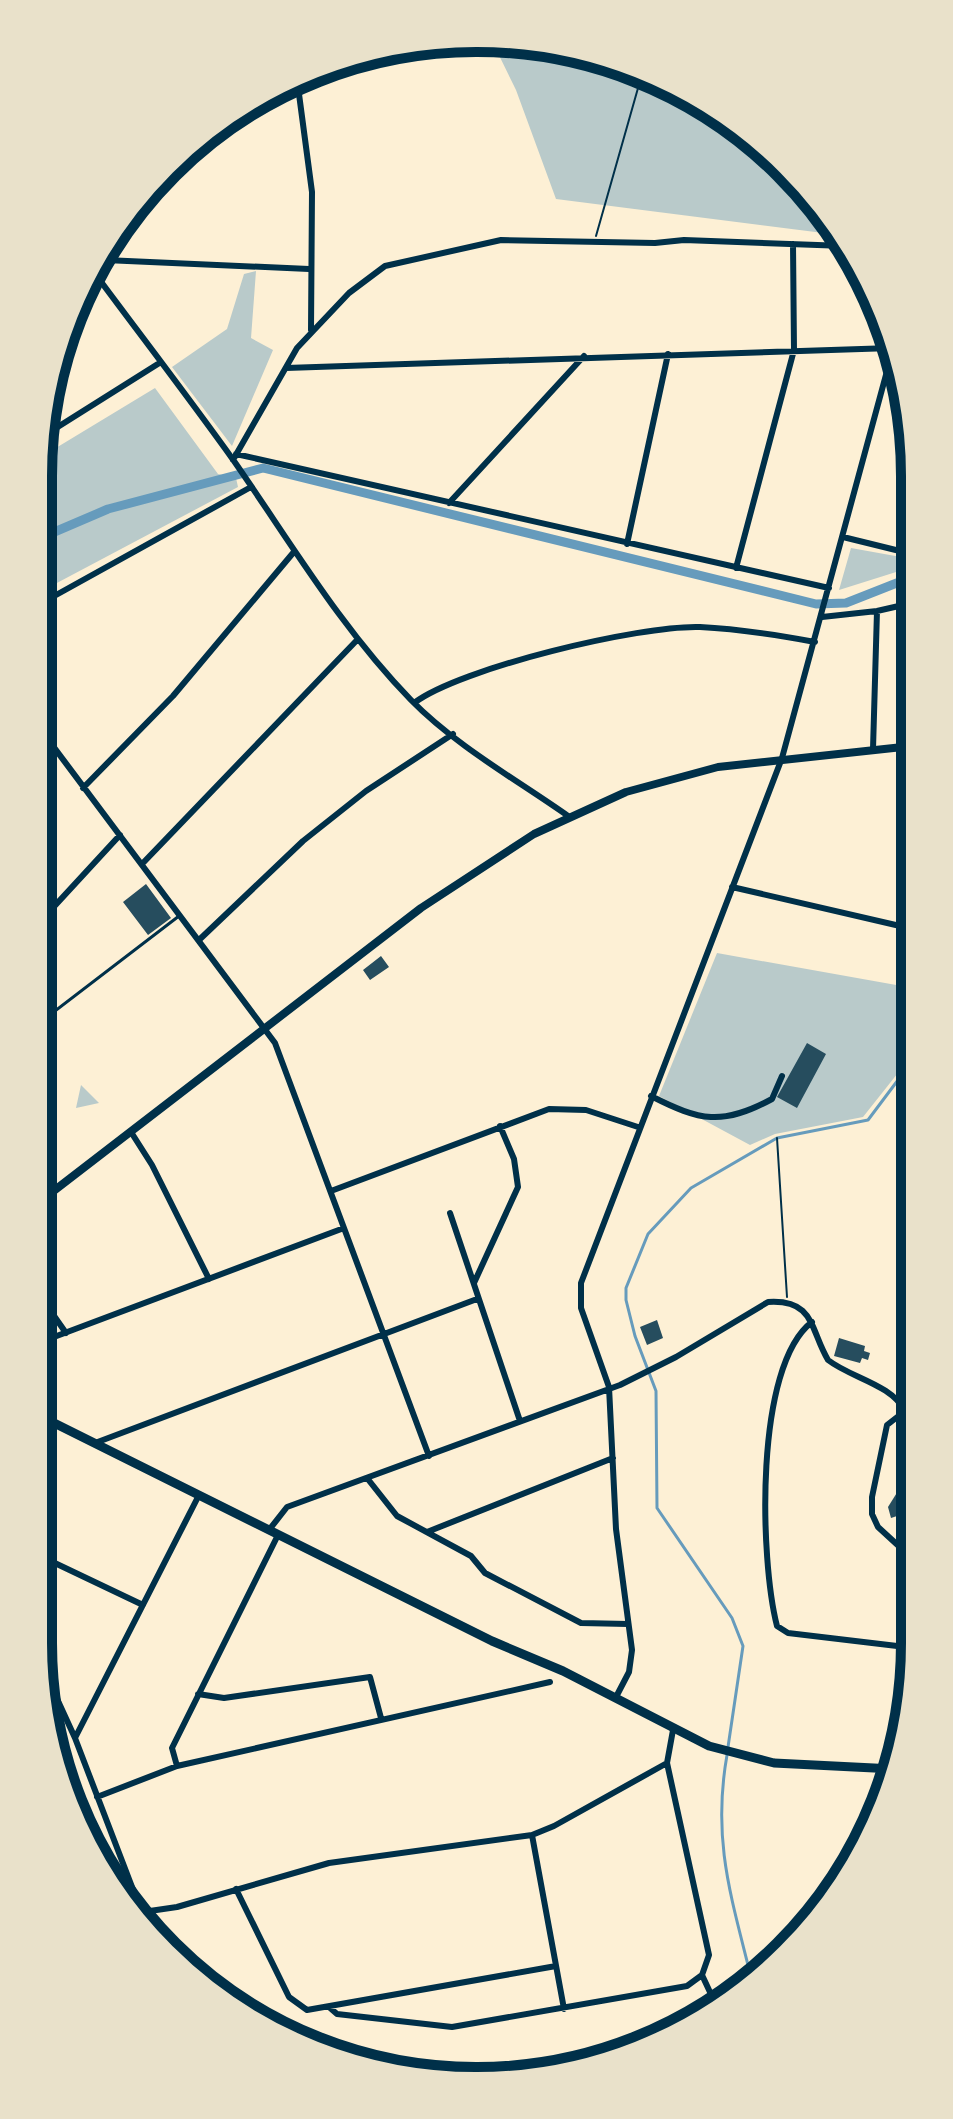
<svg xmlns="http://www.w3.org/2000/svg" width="953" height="2119" viewBox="0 0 953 2119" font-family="'DM Sans',sans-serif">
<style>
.green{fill:#b9caca}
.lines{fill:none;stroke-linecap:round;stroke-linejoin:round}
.stream{stroke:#669bbc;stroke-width:3}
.canal{stroke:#669bbc;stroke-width:9}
.building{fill:#264d5e}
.path{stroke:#003049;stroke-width:2}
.service{stroke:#003049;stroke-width:3}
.minor{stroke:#003049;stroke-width:6}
.secondary{stroke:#003049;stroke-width:8}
.primary{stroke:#003049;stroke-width:9}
.rim{fill:none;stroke:#003049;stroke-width:10}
</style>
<rect width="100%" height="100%" fill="#fdf0d5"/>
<path class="green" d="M494,45L618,61L743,128L824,209L839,235L556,199L516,90Z
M256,271L251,338L273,350L232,446L172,367L227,329L244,274Z
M155,388L218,474L236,478L238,487L38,593L41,457Z
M851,548L912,559V567L839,590Z
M717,953L913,988V1054L863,1117L775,1134L750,1145L659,1096Z
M81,1085L99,1103L76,1108Z"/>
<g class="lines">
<path class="stream" d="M728,1747L743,1646L732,1618L657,1508L656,1391L635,1336L626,1300V1288L648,1234L691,1188L777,1138L868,1120L913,1060
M727,1755C712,1840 731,1896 751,1977"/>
<path class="canal" d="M38,539L108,509L263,468L816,604L846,603L912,577"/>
</g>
<path class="building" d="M146,884L171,918L148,935L123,902Z
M381,956L389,967L370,980L363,970Z
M807,1043L826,1054L797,1108L777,1097Z
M657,1320L663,1338L647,1345L640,1327Z
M839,1338L865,1346L864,1351L870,1353L868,1360L862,1358L860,1363L834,1356Z
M904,1490L910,1498L900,1515L891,1518L888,1507L898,1491Z"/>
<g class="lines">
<path class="path" d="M596,236L642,74
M777,1138L787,1297"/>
<path class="service" d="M38,1024L179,916"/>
<path class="minor" d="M297,79L312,192L311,330
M105,260L309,269
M96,275C142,337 189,398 234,461C291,543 341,628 411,700C456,746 517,780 568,816
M286,368L892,348
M45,435L161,362
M236,454L829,588
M233,460L297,348L349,293L385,266L501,240L655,243L684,240L845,246
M449,503L584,356
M843,537L912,554
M627,544L668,354
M736,568L794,350L793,244
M38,605L251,487
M822,617L877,611L912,603
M414,703C460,668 640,625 700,627C739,629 777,635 815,642
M38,726L275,1043L429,1456
M873,749L877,611
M38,764L55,753
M83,788L173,696L293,553
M142,864L358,639
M732,887L913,929
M38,924L120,835
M199,940L303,841L366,791L453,734
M651,1096C700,1121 722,1126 772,1099L782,1076
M131,1132L152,1165L209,1279
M331,1191L549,1109L586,1110L638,1127
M450,1213L520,1421
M474,1283L518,1187L514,1159L500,1126
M38,1293L66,1333
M812,1322C754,1366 760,1560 777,1626L788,1633L914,1648
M38,1343L344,1228
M905,1411L887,1425L872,1497V1514L878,1527L915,1561
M95,1443L477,1299
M367,1478L397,1516L471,1556L485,1573L581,1623L628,1624
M269,1530L287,1507L620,1385L676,1357L768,1302C815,1299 810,1330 828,1360C851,1378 891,1384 905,1411L914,1410
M427,1532L613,1458
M38,1555L143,1605
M42,1666L75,1738L142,1913
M198,1694L224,1698L370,1677L381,1718
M616,1697L629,1672L632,1650L616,1529L609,1387L581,1308V1283L782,758L893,349
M673,1730L667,1763L709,1955L702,1975L716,2005
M75,1738L199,1495
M177,1766L172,1748L278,1535
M97,1797L177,1766L550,1682
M532,1835L564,2009
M236,1889L289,1997L307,2010L556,1966
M136,1913L177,1907L329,1863L532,1835L554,1826L667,1763
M329,2007L337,2014L452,2027L687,1986L702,1975"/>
<path class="secondary" d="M38,1203L421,908L534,834L626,792L718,767L912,746"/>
<path class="primary" d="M38,1415L492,1641L563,1671L709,1746L774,1763L894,1769"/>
</g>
<path d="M0 0H953V2119H0ZM476 52H477A424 424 0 0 1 901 476V1643A424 424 0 0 1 477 2067H476A424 424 0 0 1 52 1643V476A424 424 0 0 1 476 52Z" fill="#e9e1ca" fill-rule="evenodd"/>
<path class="rim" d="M476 52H477A424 424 0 0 1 901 476V1643A424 424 0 0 1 477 2067H476A424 424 0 0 1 52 1643V476A424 424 0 0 1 476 52Z"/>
</svg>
